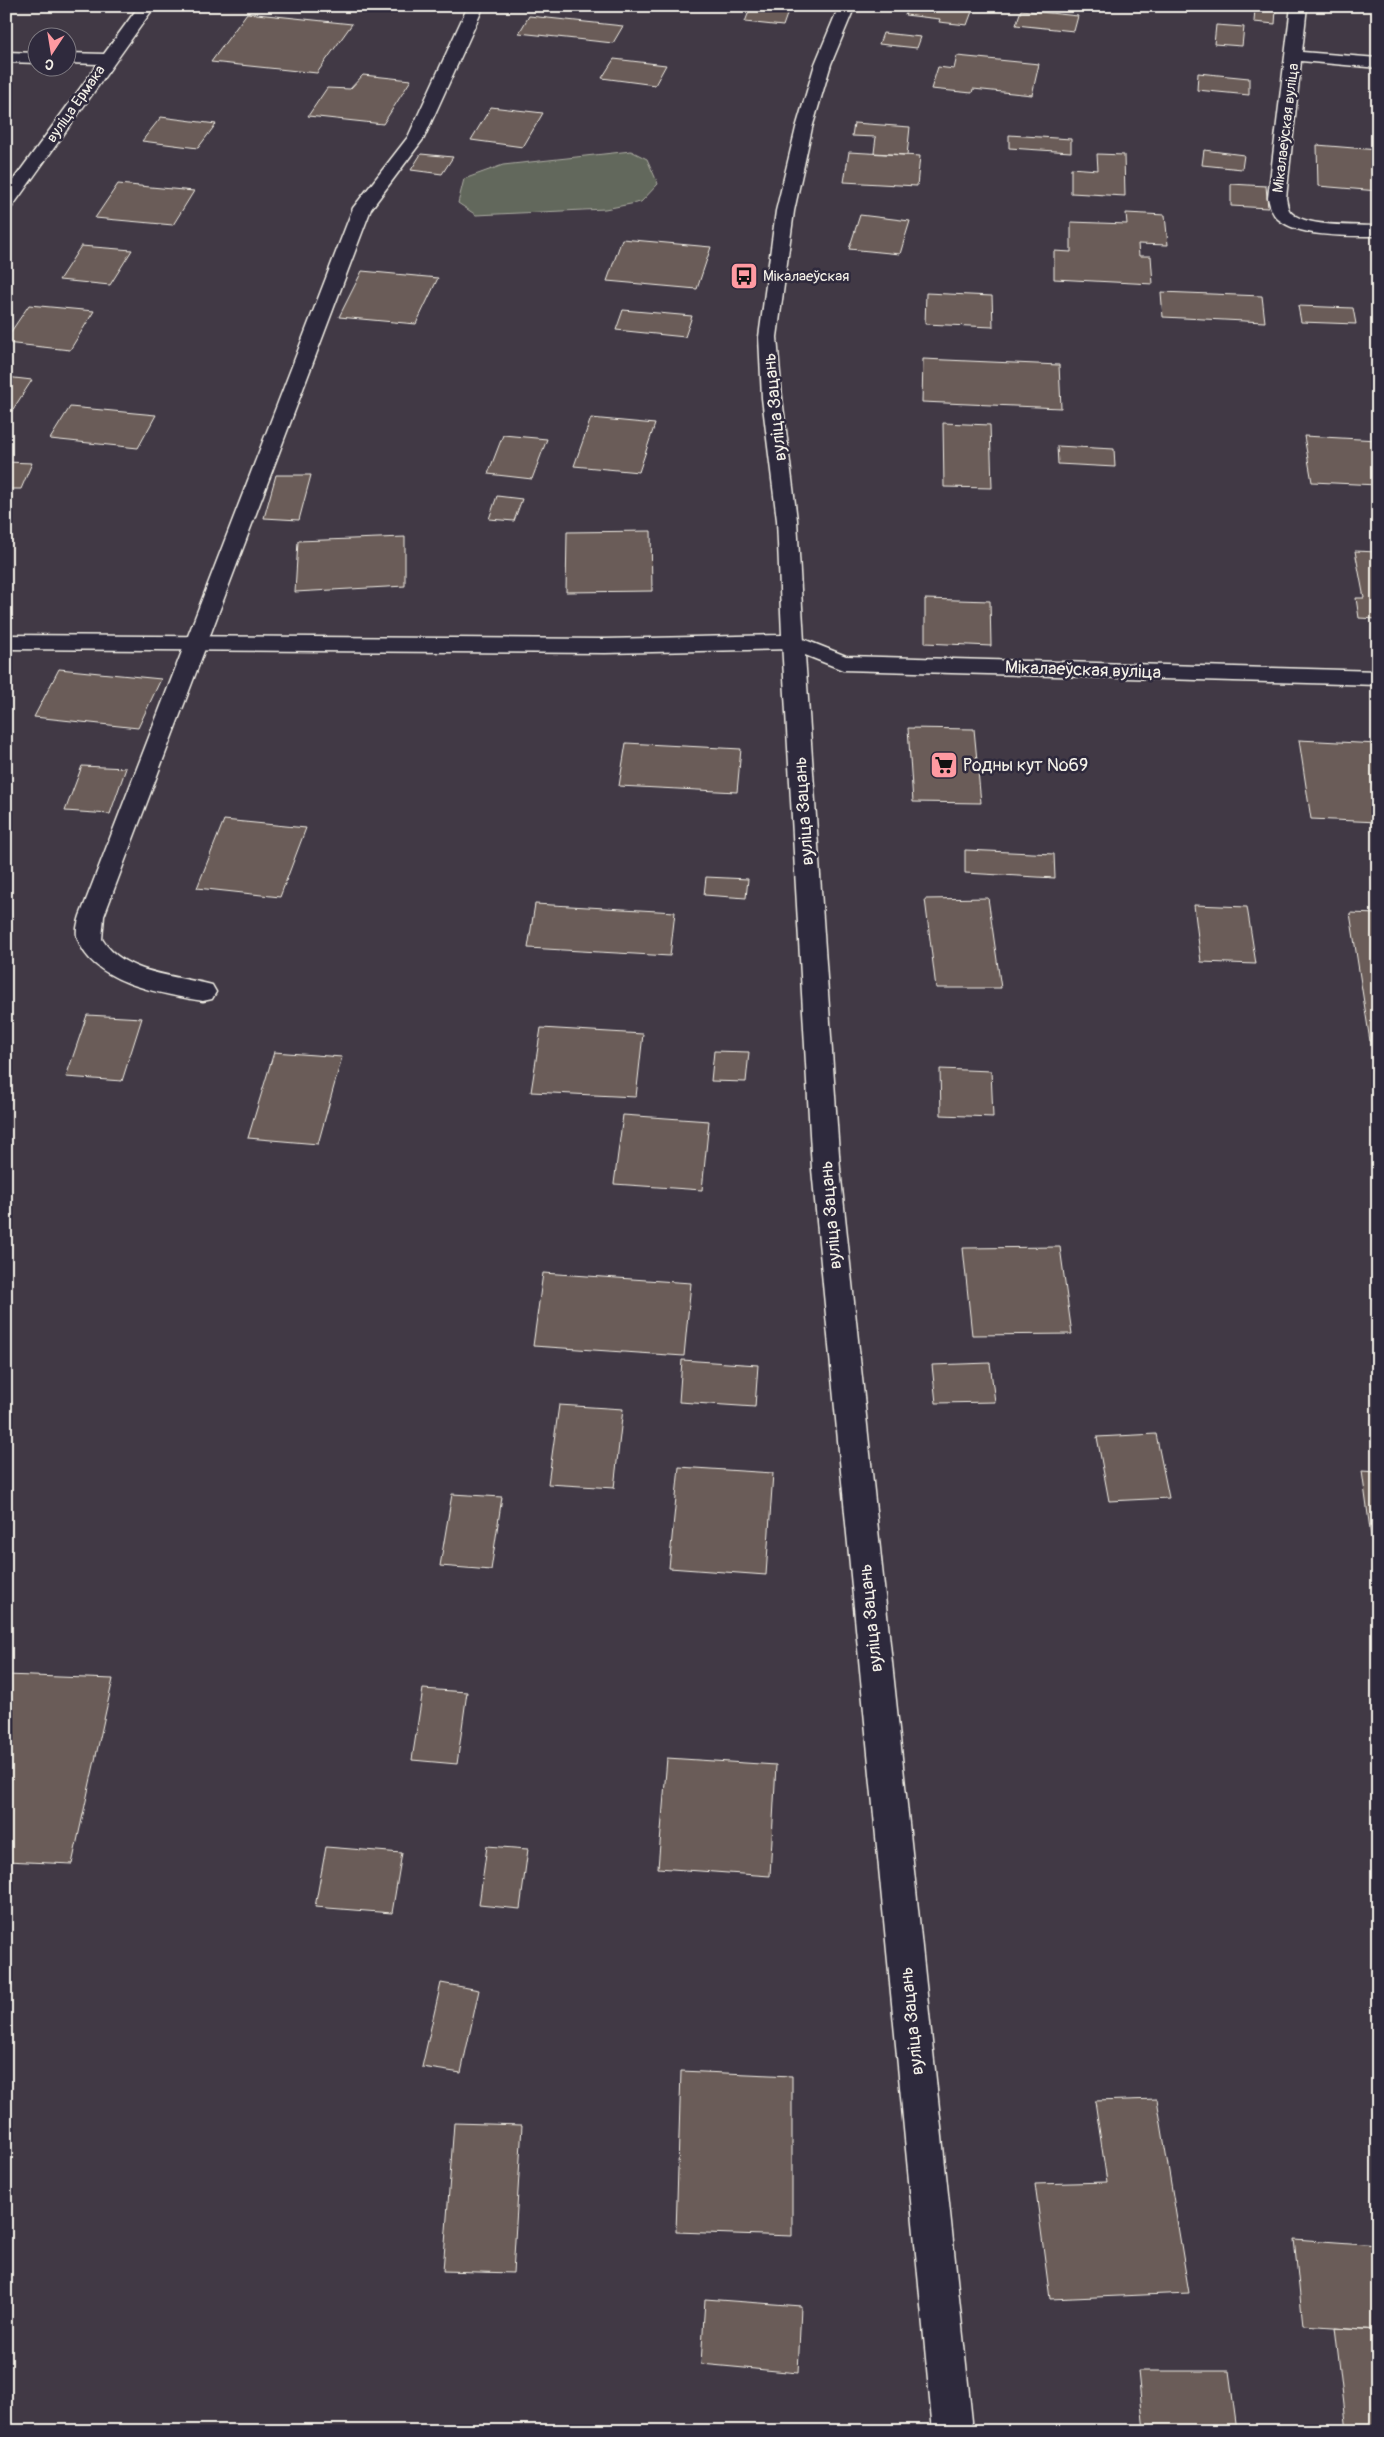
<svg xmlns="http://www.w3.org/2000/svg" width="1384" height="2437" viewBox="0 0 1384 2437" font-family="Pangolin,sans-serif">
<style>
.green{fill:#62685b;stroke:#abaca2}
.building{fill:#6a5c58;stroke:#f4f1e8}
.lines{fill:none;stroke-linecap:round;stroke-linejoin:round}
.service-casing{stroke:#f4f1e8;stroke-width:3}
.minor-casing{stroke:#f4f1e8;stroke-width:3}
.tertiary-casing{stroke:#f4f1e8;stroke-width:3}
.service{fill:#2f2a3d;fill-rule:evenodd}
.minor{fill:#2f2a3d;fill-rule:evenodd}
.tertiary{fill:#2f2a3d;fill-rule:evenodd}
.labels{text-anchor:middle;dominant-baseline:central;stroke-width:5;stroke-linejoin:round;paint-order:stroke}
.far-street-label{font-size:15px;fill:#f4f1e8;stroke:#2f2a3d}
.far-poi-label{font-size:15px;fill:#f4f1e8;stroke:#2f2a3d;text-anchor:start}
.street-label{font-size:18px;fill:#f4f1e8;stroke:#2f2a3d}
.poi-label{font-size:18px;fill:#f4f1e8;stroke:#2f2a3d;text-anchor:start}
</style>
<rect width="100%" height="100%" fill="#413945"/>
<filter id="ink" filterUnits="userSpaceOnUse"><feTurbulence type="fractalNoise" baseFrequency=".02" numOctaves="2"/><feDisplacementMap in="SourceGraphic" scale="10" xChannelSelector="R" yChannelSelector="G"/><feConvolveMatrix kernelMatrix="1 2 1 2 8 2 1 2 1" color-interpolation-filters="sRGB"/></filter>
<g filter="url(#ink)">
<path class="green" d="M631,151L647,159L658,184L641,202L605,209L476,215L458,203L464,179L503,165Z"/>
<path class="building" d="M751,6H790L783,26L745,22Z
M909,6H974L967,25L939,22L940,19L905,15Z
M1255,8L1276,10L1275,24L1254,22Z
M1021,10L1078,16L1074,31L1016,25Z
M247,13L352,24L317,73L211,62Z
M529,16L623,26L613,43L519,33Z
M1216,25L1244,27L1242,46L1214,44Z
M883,33L921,37L917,48L879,44Z
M957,56L1039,64L1032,95L973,89L972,93L931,89L938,67L954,69Z
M614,59L666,65L655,85L602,78Z
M1198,73L1249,78V95L1197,90Z
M363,75L411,80L383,124L308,116L327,88L350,89Z
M491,107L543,113L523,147L471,140Z
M161,117L216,124L198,148L142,141Z
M854,123L910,127L907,155L874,153L876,137L852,136Z
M1009,135L1071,139V152L1009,148Z
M1317,145L1378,150V191L1318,186Z
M1204,150L1244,155L1242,169L1202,165Z
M849,152L920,156L917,186L844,182Z
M421,154L453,157L442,174L411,170Z
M1097,154L1124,155L1125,196L1071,193V168L1098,170Z
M118,184L194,191L173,225L95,218Z
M1231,184L1266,186L1268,208L1231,206Z
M1126,213L1165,215L1168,245L1138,244L1139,256H1151L1153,284L1054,279V251L1071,252V222L1127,224Z
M860,215L910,221L900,254L849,249Z
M622,239L711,247L697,289L607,281Z
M81,246L132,250L110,285L59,280Z
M362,271L438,278L416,324L339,317Z
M1161,292L1262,296L1265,322L1163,317Z
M926,293L992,296L993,327L925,324Z
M29,305L94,311L70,350L6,343V339Z
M1298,306L1353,308L1356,324L1301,322Z
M623,310L692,316L685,337L616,330Z
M923,359L1059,365L1061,408L922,402Z
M6,377L32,380L6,420Z
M70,407L156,415L138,448L50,439Z
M591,418L655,424L639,472L574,466Z
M943,423L990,425L992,488L944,487Z
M503,435L547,439L532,479L488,474Z
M1304,436L1378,440V485L1312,482Z
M1057,446L1114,449L1115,467L1058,464Z
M6,462L32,463L21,489H6Z
M276,475H311L299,520L264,518Z
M497,496L522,499L514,521L489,519Z
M651,531L652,591L566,592L567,532Z
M405,537V586L295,592L298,541Z
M1355,551L1378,552V619L1359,618L1356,598H1364Z
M925,599L990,601L991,646L925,643Z
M59,669L161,679L138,728L34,717Z
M908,728L974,729L981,803L913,802Z
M1299,740L1378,744V822L1311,819Z
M626,743L741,749L737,792L619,786Z
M82,766L126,768L110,814L65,811Z
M224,820L306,828L280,897L197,888Z
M965,850L1054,854L1055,878L965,873Z
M706,877L748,879L746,898L704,895Z
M988,898L1001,988H936L925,899Z
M535,904L675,912L670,956L528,948Z
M1194,905L1247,907L1256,964L1201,962Z
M1350,913L1378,914V1041H1370Z
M87,1015L142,1018L122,1081L66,1077Z
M541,1028L643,1034L636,1097L531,1092Z
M714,1051L749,1052L746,1082L711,1081Z
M274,1052L342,1057L318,1144L248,1138Z
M940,1069L991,1071L993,1117L941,1115Z
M623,1115L709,1121L702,1190L614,1184Z
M1060,1247L1072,1334L972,1335L963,1248Z
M543,1273L691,1283L684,1356L533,1346Z
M682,1360L758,1365L755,1407L679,1402Z
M990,1363L995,1402L936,1403L932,1365Z
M559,1405L623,1409L614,1488L548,1484Z
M1156,1434L1169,1498L1109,1501L1097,1437Z
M679,1467L773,1473L766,1575L669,1568Z
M1362,1471L1378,1472V1588Z
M452,1494L502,1497L491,1570L440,1566Z
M6,1675L113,1679L72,1864L6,1861Z
M423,1689L467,1692L457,1764L412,1760Z
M667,1758L776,1765L770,1876L658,1868Z
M487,1846L528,1849L520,1909L479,1905Z
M326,1847L402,1853L392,1913L315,1907Z
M441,1983L479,1990L461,2073L422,2067Z
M681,2071L792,2076V2236L676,2232Z
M1157,2099L1189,2293L1050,2299L1035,2184L1107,2182L1095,2101Z
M454,2123L522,2125L513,2273L443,2271Z
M1294,2239L1378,2245V2330L1303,2325Z
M705,2299L801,2306L798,2373L701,2364Z
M1335,2327L1378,2330V2431H1347Z
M1138,2371H1229L1237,2431H1144Z"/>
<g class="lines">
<g class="service-casing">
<path id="service" d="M468,6H484L424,138L371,209L104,916L102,939C124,975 176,975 212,985L216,992L212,999L203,1001C163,994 92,983 78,939C75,932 78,923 80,916L353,208L408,137Z"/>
</g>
<g class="minor-casing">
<path id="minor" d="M139,6H155L12,207L6,208V190L98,64L68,63V53L104,54Z
M1291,6H1307L1302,52L1378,58V68L1301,61L1286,198C1287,202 1287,206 1289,210C1300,228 1358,225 1378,226V236C1349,236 1301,238 1278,219C1272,214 1270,206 1268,198Z
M6,52L38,53V63L6,62Z
M793,635L846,656L1378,671V685L843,670L805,655L840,1169L973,2431H933L812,1169L782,642L785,637Z"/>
</g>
<g class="tertiary-casing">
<path id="tertiary" d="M839,6H855L831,64L812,128L794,211L777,337L782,398L797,520L804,642L801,647L793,649L605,653L6,649V635L605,639L782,635L777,520L762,398L759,337L776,211L796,128L815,64Z"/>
</g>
<use href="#service" class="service"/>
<use href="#minor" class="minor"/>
<use href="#tertiary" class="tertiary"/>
</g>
</g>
<defs>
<g id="bus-square" transform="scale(1.4375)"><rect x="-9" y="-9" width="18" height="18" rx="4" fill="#ff9aa2" stroke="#2f2a3d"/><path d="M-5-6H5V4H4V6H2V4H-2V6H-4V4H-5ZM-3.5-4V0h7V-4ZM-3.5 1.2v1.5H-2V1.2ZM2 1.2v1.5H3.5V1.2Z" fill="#111"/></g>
<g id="supermarket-square" transform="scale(1.4375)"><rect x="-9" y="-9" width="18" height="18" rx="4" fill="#ff9aa2" stroke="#2f2a3d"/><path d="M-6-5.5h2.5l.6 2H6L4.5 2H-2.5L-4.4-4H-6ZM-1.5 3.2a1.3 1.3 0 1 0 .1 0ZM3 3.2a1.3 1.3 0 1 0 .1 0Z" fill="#111"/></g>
</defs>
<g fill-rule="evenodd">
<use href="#bus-square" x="744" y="276"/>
<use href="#supermarket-square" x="944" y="765"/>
</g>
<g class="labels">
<g class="far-street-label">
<text transform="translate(76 104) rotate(-55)">вуліца Ермака</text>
<text transform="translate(1286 128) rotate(-83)">Мікалаеўская вуліца</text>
</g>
<g class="far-poi-label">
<text x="763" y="276">Мікалаеўская</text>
</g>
<g class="street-label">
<text transform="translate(775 407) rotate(-96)">вуліца Зацань</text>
<text transform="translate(1083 670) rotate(2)">Мікалаеўская вуліца</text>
<text transform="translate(804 811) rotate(-94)">вуліца Зацань</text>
<text transform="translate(831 1215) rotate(-95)">вуліца Зацань</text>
<text transform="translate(871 1618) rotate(-96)">вуліца Зацань</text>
<text transform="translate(912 2021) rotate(-96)">вуліца Зацань</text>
</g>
<g class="poi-label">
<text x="963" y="765">Родны кут №69</text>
</g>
</g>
<rect width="1384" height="2437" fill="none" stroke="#2f2a3d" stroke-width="25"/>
<rect x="12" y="12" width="1359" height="2412" fill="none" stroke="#f4f1e8" stroke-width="2" filter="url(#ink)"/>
<g transform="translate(52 52) rotate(192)"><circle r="24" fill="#2f2a3d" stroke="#7e7a81"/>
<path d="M0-4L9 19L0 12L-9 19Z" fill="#ff9aa2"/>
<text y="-8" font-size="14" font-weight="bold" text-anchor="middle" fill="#f4f1e8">С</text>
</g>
</svg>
